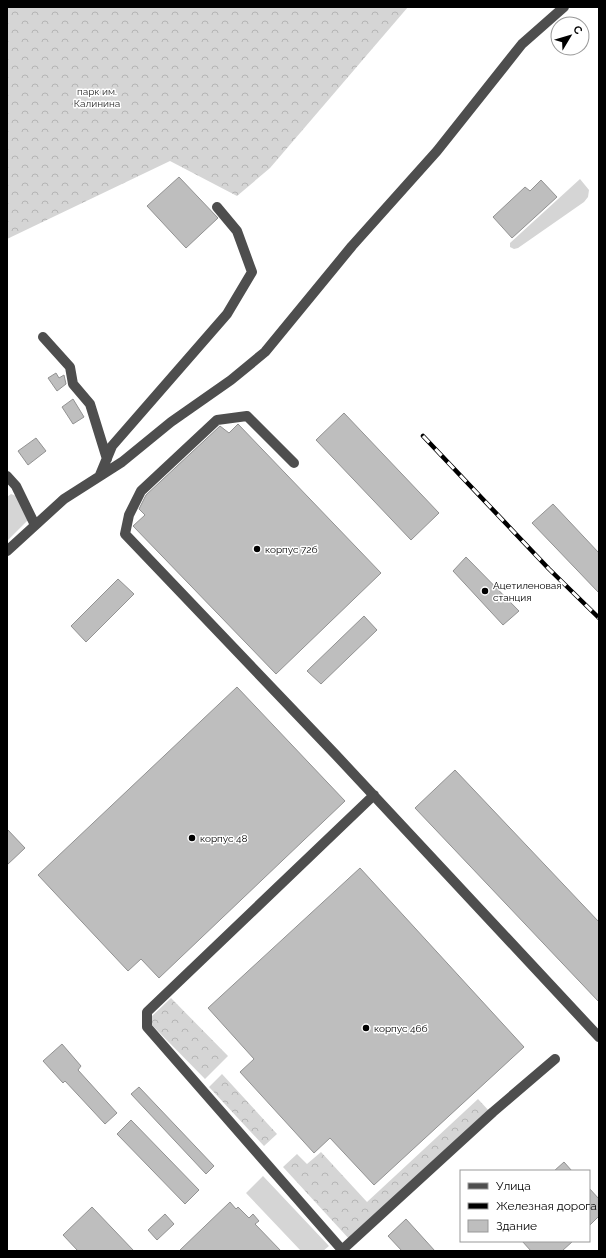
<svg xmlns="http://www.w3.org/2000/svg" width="606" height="1258" viewBox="0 0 606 1258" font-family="Raleway,sans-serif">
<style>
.grass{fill:#d5d5d5}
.forest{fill:url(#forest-crowns)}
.building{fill:#bebebe;stroke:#929292}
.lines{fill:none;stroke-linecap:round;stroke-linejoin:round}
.minor{stroke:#4e4e4e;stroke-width:10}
.rail-casing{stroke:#000;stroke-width:4.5}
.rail{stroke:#fff;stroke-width:3;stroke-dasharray:9;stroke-linecap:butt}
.poi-dot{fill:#000;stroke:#fff;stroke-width:1.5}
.labels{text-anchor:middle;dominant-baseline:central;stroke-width:3;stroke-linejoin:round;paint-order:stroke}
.park-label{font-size:10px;fill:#2c2c2c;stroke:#fff}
.poi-label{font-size:10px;fill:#000;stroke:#fff;text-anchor:start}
</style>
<defs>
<pattern id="forest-crowns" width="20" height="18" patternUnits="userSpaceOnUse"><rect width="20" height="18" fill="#d5d5d5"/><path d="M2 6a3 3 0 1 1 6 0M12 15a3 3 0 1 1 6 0" fill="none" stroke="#b5b5b5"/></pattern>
</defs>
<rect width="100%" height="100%" fill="#fff"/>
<path class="grass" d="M580,179L589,190L588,197L584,202L518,248L514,249L510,247V243Z
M11,494L19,497L28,520L7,541V497Z
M263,1176L329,1246L323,1251H301L246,1193Z"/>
<path class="forest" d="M7,7H408L270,168L237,196L170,161L7,239Z
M171,998L228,1056L205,1079L152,1025L151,1017Z
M222,1074L277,1134L264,1146L209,1087Z
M478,1099L490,1112L351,1241L283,1167L297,1154L307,1164L321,1152L367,1202Z"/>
<path class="building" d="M179,177L218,218L186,248L147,206Z
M541,180L557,197L512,238L493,217L525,187L530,191Z
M56,373L59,378L64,375L66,384L57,391L48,378Z
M73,399L84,417L73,424L62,407Z
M344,413L439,513L411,540L316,440Z
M238,424L381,573L276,674L133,526L145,515L139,509L146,495L220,426L229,433Z
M36,438L46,451L28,465L18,451Z
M553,504L599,553V593L532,523Z
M466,557L519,611L503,625L453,571Z
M118,579L134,594L86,642L71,626Z
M364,616L377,630L321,684L307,671Z
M237,687L345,801L159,978L141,959L128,971L38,875Z
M455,770L599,922V1002L415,808Z
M7,829L25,848L7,865Z
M360,868L524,1047L374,1185L330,1138L314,1153L240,1072L254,1059L208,1008Z
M62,1044L81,1066L78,1070L117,1113L105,1124L65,1081L63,1083L43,1061Z
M139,1087L214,1166L206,1174L131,1094Z
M131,1120L199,1190L185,1204L117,1134Z
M564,1162L572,1171H554Z
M589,1188L599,1199V1216L589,1226Z
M230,1202L236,1209L238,1207L249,1218L253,1214L259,1221L255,1224L281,1251H179Z
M92,1207L134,1251H78L63,1235Z
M165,1214L174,1224L157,1240L148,1230Z
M406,1219L435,1251H402L388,1236Z
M522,1241H573L562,1251H531Z"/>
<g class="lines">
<path class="minor" d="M43,337L70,367L73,384L90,404L107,459
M294,463L247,416L217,420L141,491L129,515L125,534L335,754L599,1037
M100,475L112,446L227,314L252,272L237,231L217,207
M7,476L16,486L35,525
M7,551L64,499L122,462L171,422L231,380L265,352L352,246L437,151L522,44L564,7
M342,1250L493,1112L555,1059
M343,1251L147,1027V1012L374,795"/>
<g class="rail-casing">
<path id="rail" d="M423,436L549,569L599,618"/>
</g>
<use href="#rail" class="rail"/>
</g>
<g class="poi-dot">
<circle cx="257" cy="549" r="4"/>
<circle cx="485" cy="591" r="4"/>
<circle cx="192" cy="838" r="4"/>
<circle cx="366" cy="1028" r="4"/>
</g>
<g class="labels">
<g class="park-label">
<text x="97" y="91">парк им.<tspan x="97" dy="12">Калинина</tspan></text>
</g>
<g class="poi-label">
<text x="265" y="549">корпус 72б</text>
<text x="493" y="585">Ацетиленовая<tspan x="493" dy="12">станция</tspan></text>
<text x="200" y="838">корпус 48</text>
<text x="374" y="1028">корпус 46б</text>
</g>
</g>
<rect width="606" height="1258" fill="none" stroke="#000000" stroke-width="16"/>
<rect x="460" y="1170" width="130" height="72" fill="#ffffff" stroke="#999999"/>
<rect x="468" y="1183" width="20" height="6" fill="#4e4e4e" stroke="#999999"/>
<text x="496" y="1190" font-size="12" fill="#000000">Улица</text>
<rect x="468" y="1203" width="20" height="6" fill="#000000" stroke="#999999"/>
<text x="496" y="1210" font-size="12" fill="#000000">Железная дорога</text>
<rect x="468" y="1220" width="20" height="12" fill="#bebebe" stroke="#999999"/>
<text x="496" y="1230" font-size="12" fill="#000000">Здание</text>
<g transform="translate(570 36) rotate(52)"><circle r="19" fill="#ffffff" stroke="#999999"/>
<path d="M0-3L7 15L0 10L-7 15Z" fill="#000000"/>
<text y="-6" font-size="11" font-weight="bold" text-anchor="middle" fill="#000000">С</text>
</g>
</svg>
